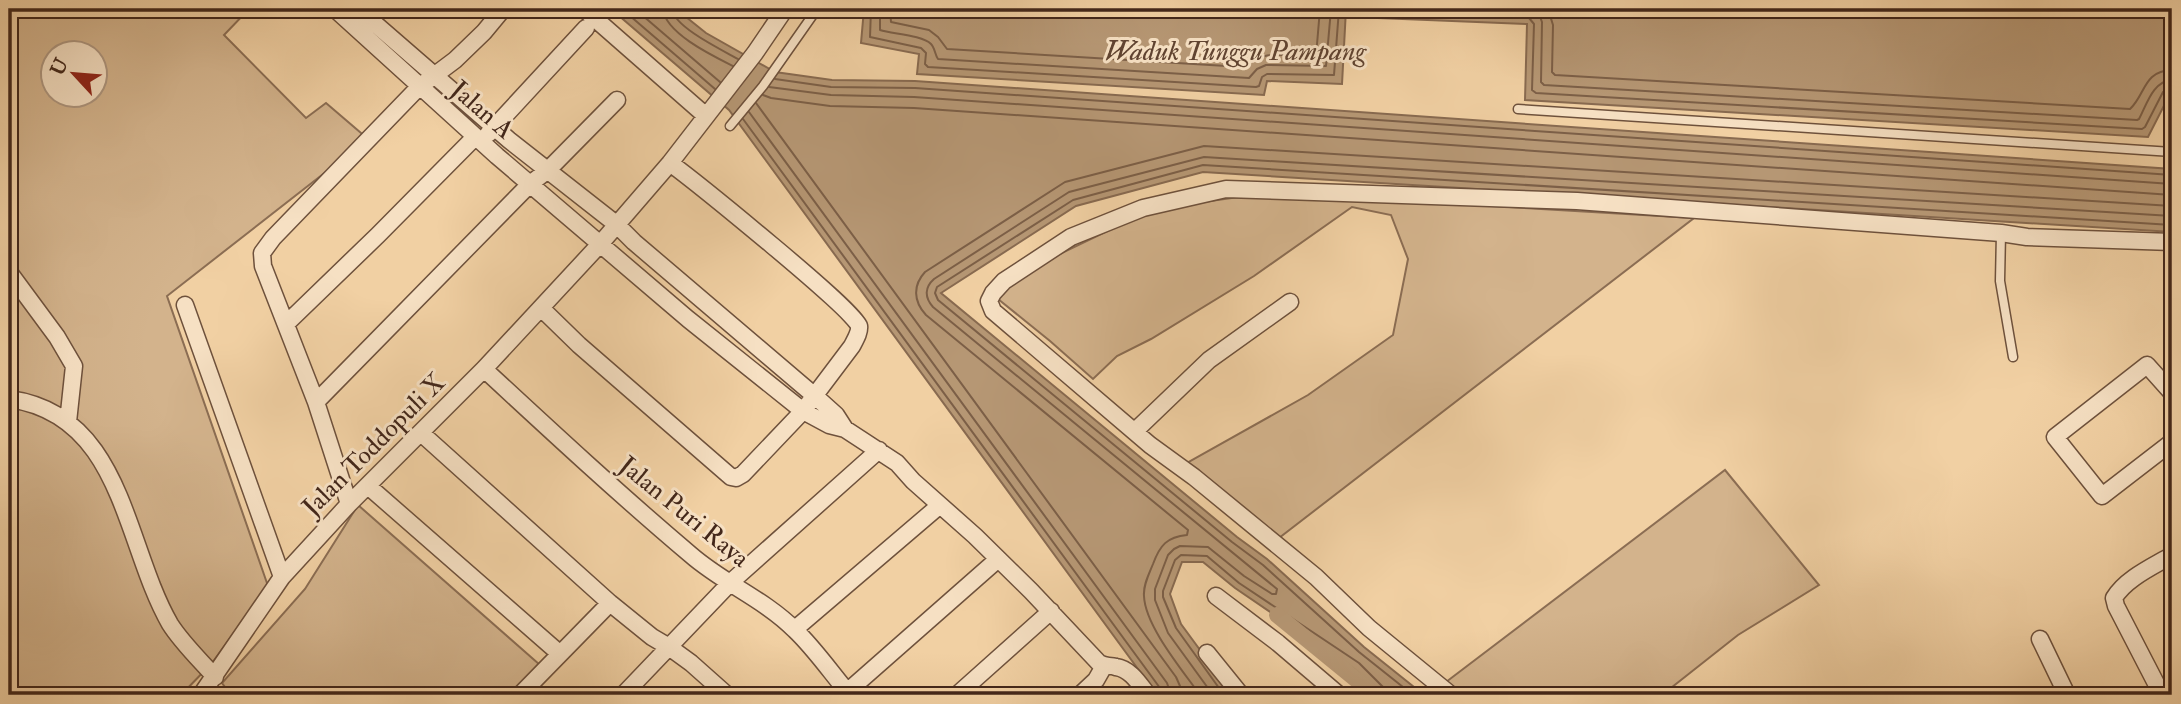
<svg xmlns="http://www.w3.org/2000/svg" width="2181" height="704" viewBox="0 0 2181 704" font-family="'IM FELL Double Pica',serif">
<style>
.green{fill:#d3b38c;stroke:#8b6d53;stroke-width:2;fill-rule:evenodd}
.water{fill:#b69774;stroke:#886a50;stroke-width:2}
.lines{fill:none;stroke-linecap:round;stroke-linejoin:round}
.shore{stroke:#7c5f47;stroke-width:2}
.canal{stroke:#b69774;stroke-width:16}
.service-casing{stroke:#6e513c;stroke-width:11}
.minor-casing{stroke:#6e513c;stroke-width:19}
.service{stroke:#f6e0c3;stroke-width:8}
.minor{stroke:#f6e0c3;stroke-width:16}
.labels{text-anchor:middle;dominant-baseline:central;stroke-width:6;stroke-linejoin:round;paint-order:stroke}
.street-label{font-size:26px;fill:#43271a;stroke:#f6e0c3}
.water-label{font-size:28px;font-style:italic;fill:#604330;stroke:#f6e0c3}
</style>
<rect width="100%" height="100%" fill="#f1d0a3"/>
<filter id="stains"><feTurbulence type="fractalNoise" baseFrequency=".00286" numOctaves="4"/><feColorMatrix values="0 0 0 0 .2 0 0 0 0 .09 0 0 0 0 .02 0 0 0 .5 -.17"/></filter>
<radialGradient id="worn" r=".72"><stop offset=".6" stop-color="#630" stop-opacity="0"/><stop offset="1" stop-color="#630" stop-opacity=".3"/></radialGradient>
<path class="green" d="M9,9H249L224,35L306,118L326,103L368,139L167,296L268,586L212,663L181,695H76L71,690L66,695H9ZM52,52H94V94H52Z
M1246,196L1355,198L1694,218L1279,538L1187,463L1308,395L1393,335L1408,259L1391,215L1352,207L1254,276L1151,339L1117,356L1093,379L1050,341L998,299L1008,279L1153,209Z
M1725,470L1819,585L1738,635L1662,695H1460L1446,682Z
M358,505L548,672L526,695H231L222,683L305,589Z"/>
<path class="water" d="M611,9H676L706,33L775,72L832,80L915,81L2172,169V232L1203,172L1076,206L941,293L1237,537L1267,559L1364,647L1424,695H1382L1354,669L1235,588L1203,562H1182L1170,594L1181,624L1233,695H1157L729,110Z
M864,9H1346L1342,84L1267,81L1264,95L917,74L919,54L861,43Z
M1354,9H2172V90L2148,137L1525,100L1527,24L1354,17Z"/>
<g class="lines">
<path class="shore" d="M622,9L715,89
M635,9L720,82
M663,9C665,33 713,56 733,66
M672,9C674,27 722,50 738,59
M871,9L870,37L921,48L926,53L925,64L928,67L1256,87L1259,86L1262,77L1267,74L1334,75L1339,9
M880,9V30C892,34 922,35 931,44C935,48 935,55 938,59L1249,78L1257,69L1266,65L1326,66L1331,9
M890,9L891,22L929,30L938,37L947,49L1243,67C1270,46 1285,59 1316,56L1320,9
M1361,9L1529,18L1534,24L1532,90L1536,93L2142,129L2145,127L2163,92L2172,89
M1531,9L1539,14L1542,22L1541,82L1544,85L2137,120L2139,119C2147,104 2153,81 2172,80
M1548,9L1553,25L1552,72L1555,75L2130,109C2146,94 2143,71 2172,70
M775,79L831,87L915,88L2172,175
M769,87L831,95L914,97L2172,184
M763,95L771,98L830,106L914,108L2172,195
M756,103L1176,677L1180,686L1181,695
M749,112L1167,683L1171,695
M743,119L1160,688L1162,695
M1200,695C1183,671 1145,626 1144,596C1143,585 1149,574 1153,564C1160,545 1167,537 1187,535L1188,530L926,315C913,301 913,285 925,272L1065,182L1204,146L2172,206
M1213,695L1168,633L1155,600V589L1168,555L1174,549L1180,546L1208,547L1244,576L1272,594H1276L1277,589L933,307C924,297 925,287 934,279L1069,192L1204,157L2172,216
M1224,695L1176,628L1163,597V591L1175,560L1181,555L1207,556L1239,583L1359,663L1384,688L1386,695
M1413,695L1359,652L1263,565L1232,542L938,300L935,293L937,287L1073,200L1203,165L2172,225"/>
<path class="canal" d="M1277,615L1375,695"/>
<g class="service-casing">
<path id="service" d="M1518,109L2172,152
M730,126L763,86L817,9
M2001,233L2000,281L2013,357"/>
</g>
<g class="minor-casing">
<path id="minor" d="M335,9L497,156L688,319L803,411L829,425L845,429
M358,9L509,140L616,224L634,242L816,397L836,415L845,429L897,463L913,481L975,536L1031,591L1099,663C1105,667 1109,665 1116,667C1131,669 1140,685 1148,695
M584,9L706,116
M488,134L586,28
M9,272L57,337L74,366L68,422
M185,305L282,577
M541,308L579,345L731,477L736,478L743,474L803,411L852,346C855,340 860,332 859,326C856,311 693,180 670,163
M287,323L378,235L475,137
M484,369C552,432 620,495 691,555C723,583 764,599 795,630C815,649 832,674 850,695
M2172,393L2147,365L2055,437L2102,496L2172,442
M9,399C123,414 124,544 170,624C182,643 200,660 215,677
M316,402L530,184L548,170L617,100
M1135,431L1209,360L1290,302
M421,433L610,603L652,637L669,647L691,663L727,695
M368,486L559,653
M349,504L316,402L263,266L262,253L273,238L419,87L455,60L484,32L503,9
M1216,596L1278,643L1339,695
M795,629L939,506
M2040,639L2067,695
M1207,653L1241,695
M847,692L997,560
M201,695L282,577L349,504L484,369L601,243L670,163L755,53L785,9
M520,695L610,603
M623,695L731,582L879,450
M957,695L1051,611
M1080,695L1096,680L1104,666
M1451,695L1369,628L1316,577L1194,477L1150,445L993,311L989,301L993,293L1004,281L1071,237L1143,208L1226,189L1577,201L2001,233L2027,237L2172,242
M2162,695L2116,606L2114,598C2126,578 2154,566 2172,555"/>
</g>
<use href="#service" class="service"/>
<use href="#minor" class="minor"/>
</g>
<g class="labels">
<g class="street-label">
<text transform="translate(482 110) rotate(41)">Jalan A</text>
<text transform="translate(374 445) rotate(-45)">Jalan Toddopuli X</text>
<text transform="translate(684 512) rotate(39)">Jalan Puri Raya</text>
</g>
<g class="water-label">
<text x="1235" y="51">Waduk Tunggu Pampang</text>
</g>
</g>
<rect width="2181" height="704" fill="none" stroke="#f1d0a3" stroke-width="35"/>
<rect x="10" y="10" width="2160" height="683" fill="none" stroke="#43271a" stroke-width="3.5"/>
<rect x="18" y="18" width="2146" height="669" fill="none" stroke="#43271a" stroke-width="2"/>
<g transform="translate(74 74) rotate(296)"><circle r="33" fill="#f6e0c3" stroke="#ae967f" stroke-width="2"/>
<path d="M0-5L12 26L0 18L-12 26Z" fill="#8f2418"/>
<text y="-10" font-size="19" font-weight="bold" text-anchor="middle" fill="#43271a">U</text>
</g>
<rect width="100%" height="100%" filter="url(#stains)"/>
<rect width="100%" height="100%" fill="url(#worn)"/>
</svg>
